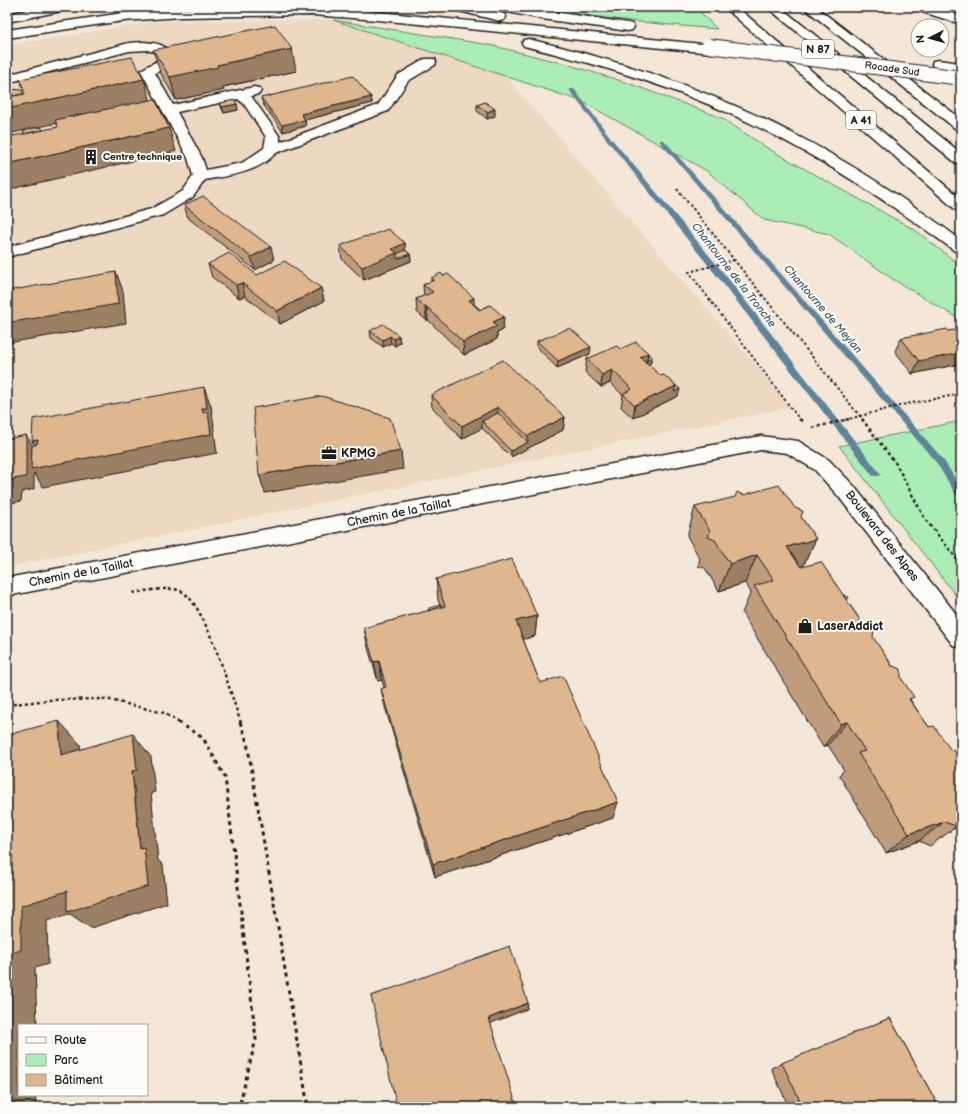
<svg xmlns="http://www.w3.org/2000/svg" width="968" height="1114" viewBox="0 0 968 1114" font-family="'Balsamiq Sans',sans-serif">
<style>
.built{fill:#edd9c2}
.green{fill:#aaedb6;stroke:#638469}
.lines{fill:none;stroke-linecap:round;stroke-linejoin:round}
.stream{fill:#5f8499;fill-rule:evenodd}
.minor-casing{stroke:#1c1c1c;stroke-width:3}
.highway-casing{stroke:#1c1c1c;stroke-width:3}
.path-far2{stroke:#1c1c1c;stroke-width:2;stroke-dasharray:2.5 2.5;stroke-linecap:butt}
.path-far1{stroke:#1c1c1c;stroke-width:2.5;stroke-dasharray:3 3;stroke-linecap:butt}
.path{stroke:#1c1c1c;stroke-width:3;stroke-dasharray:4 4;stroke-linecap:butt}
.minor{fill:#fdfcf7;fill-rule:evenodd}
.highway{fill:#fdfcf7;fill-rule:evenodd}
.highway-bridge-casing{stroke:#1c1c1c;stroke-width:16;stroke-linecap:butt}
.highway-bridge{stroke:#fdfcf7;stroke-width:14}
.wall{fill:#bf9d7b;stroke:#1c1c1c}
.shaded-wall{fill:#9b8064;stroke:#1c1c1c}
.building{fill:#deb78f;stroke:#1c1c1c}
.labels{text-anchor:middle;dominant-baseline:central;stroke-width:4;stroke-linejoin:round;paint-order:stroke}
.far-street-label{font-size:10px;fill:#1c1c1c;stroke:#fdfcf7}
.far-poi-label{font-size:10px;font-weight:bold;fill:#1c1c1c;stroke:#fdfcf7;text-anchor:start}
.shield{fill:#fdfcf7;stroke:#605f5e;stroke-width:1}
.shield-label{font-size:11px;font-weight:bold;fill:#1c1c1c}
.far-water-label{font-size:11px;font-style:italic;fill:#435965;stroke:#fdfcf7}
.poi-label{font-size:12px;font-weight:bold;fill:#1c1c1c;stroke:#fdfcf7;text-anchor:start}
.street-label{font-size:12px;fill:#1c1c1c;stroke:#fdfcf7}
</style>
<rect width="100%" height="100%" fill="#f4e7d8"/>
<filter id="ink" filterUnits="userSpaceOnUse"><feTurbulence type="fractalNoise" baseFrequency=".025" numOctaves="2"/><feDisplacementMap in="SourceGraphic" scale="8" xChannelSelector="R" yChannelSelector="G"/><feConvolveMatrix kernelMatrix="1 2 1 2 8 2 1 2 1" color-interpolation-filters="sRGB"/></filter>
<g filter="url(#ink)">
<path class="built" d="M333,20L497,66L792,407L7,567V45L160,21Z"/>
<path class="green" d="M539,7H695L717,29C657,24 598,19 539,7Z
M333,20L490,45L566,64L628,83L722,118L767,148L915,230L961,266V320L894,280L829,234L764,220L707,171L581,101Z
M961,421V602L839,446Z"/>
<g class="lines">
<path class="stream" d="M570,89H574L611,138L723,272L879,472L881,474L879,476H873L717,276L607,140L570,91Z
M660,140H664L942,458L961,487V499L958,498L936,462L660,142Z"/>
<g class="minor-casing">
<path id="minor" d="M803,7H816L961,119V130L956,129Z
M143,42C157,43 168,44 172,58C167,66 164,69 155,73L173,105L254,87L259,88L261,91L259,94L251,96L280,137V142L378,105L398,75L425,59H435L436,62L435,65L408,81L388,111L276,153C257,173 232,175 205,180L193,197L163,215L7,257V247L151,209L183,191L193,176L188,158L141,71C146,65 154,65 160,58L158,53L147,50L129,51L7,83V75L129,43ZM238,99L244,104L266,137L264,148L242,163L206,170L202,158L177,112Z
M761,436L798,441L829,460L853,485L961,620V648L953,645L839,497L815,470L787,453L761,450L7,596V578Z"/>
</g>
<g class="highway-casing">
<path id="highway" d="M44,7H68L66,10L62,11L7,22V14Z
M312,7L378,12L712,45L716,46L718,49L716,52L712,53L378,20L312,15L182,17L123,21L7,38V30L123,13L182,9Z
M453,7H474L504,14L506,17L504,20L500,21L455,10Z
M496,7H520L628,23L632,24L634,27L632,30L628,31L542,19L498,10Z
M724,7H737L961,199V212L956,210Z
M767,7H780L961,153V164L956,163Z
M914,7H932L961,16V24L916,10Z
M528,39C619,60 707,89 790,132C850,162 907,200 961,240V253L955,251C890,203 823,158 750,123C678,88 601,65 524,46L522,43L524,40Z
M938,60L961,63V71L933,67L932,64L933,61Z"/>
</g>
<path class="path-far2" d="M677,189L863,420
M734,260L689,272L800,420
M845,420L906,404L961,394"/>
<path class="path-far1" d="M800,419L803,423
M862,419L896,464L925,519L961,564
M812,428L849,419
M133,593C146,591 170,586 181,591C206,603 231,696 241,723
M7,705L49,700L106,699L164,713L180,723"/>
<path class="path" d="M178,722L203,738L225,777L256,1039L239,1107
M240,722L247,742L308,1107"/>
<use href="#minor" class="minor"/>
<use href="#highway" class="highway"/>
<g class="highway-bridge-casing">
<path id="highway-bridge" d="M709,46L954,77"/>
</g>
<use href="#highway-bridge" class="highway-bridge"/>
</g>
<path class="wall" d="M153,50L296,71L223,87L224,90L176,100L160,72Z
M371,97L372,103L305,120L306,126L283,132L263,104L261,98Z
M220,103L237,104L238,110L224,113L222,109Z
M477,105L495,116L487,119L477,111Z
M184,205L274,260L255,270L188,218Z
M367,237L405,243V250L410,254L411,261L364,280L342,259L340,246Z
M208,264L257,275L321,288L324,301L280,324L245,296L239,298L212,277Z
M431,278L474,304L503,330L497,333V339L464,355L428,320H426L417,312L416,299L424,296L423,285L431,281Z
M370,331L399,336L400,343L395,346L391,343L383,347L371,338Z
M948,331L961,337V362L959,364L912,374L895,351L901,338Z
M537,341L590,354L557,368L537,347Z
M620,349L648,353V354L652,357L650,364L648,365L678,396L633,418L621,407L623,395L610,383L601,387L585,372L587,359Z
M431,395L565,417L563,430L511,457L482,428L462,439L432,407Z
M695,507L801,517L816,539L803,566L847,601L901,678L911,701L929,727L961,766V826L953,829L930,846L919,841L886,853L839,775L844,770L828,745L823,747L742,613L751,592L745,583L719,591L705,568L698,566L700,559L687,536Z
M436,579L537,616L535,636L523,639L540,683L613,818L435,877L385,707L381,689L384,688L382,680L378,681L368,648L364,628L428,611L440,606L438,600Z
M890,1018L939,1107H789L771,1068Z"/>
<path class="shaded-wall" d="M292,49L296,71L223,87L224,90L176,100L170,77L217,65Z
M144,79L151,102L12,133L21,153L23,160L7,134V107L28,104Z
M371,97L372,103L305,120L306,126L283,132L282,125L301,114Z
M237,104L238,110L224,113L222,107Z
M495,109V116L487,119V112Z
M169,128L176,151L7,190V164Z
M405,243L406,256L410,254L411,261L364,280L362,267L392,249Z
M271,247L274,260L255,270L251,257Z
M116,272L123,291L126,323L7,343V323Z
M242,283L245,296L239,298L236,285Z
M321,288L324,301L280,324L277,311Z
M474,298V311L469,300Z
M425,307H427L428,320H426Z
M504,317L503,330L497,333V339L464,355L463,342L493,322Z
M390,336L391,343L383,347V340Z
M399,336L400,343L395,346L394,339Z
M958,342H961V362L959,364L912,374L919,361Z
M591,347L590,354L557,368L558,361Z
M648,353L646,366L640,357Z
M652,357L650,364L646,366L647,360Z
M612,370L610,383L601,387L602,375Z
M676,386L680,389L678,396L633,418L635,405Z
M204,387L211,406L214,426H213L214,430L217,453L43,487L34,473V489L22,492L21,501L7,504V490L13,479L26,435L34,448L203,413L202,408Z
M498,407V420L482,421V428L462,439V426Z
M565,417L563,430L511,457V451L528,442V436Z
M38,440L43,459L32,441Z
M401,451L403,469L265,493L259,475Z
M816,539L802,568L787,547Z
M757,555L745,583L719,591L730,564Z
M537,616L535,636L515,642L516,621Z
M379,661L382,680L378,681L374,662Z
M59,721L80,744L83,777L61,755Z
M847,722L828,745L823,747L841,724Z
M133,734L151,757L155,792L151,793L158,860L163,865L167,903L91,928L70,914L47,921L48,964L35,968L37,1025H19V1095H35L36,1107H7V954L21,906L140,848L132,771Z
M618,802L613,818L435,877L433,864Z
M961,815V826L953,829L956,826V816Z
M944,822L919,841L886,853L909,834Z
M528,1003L527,1009L489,1024V1018Z"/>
<path class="building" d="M275,25L292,49L217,65L218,67L170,77L153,50Z
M132,57L144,79L7,109V97L25,94L20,79Z
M353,76L371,97L301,114L305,120L282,125L261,98Z
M7,87H8L9,89L22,90L23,94L7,97Z
M155,99L169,128L7,164V131L11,130L13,136L58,127L55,120Z
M235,100L237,104L222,107L220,103Z
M485,102L495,109L487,112L477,105Z
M41,127L43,130L24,134L23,132L28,129Z
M203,196L271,247L251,257L184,205Z
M388,229L405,243L392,249L397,253L362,267L340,246L366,236L367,237Z
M405,250L410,254L397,259V254Z
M229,253L257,275L285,261L321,288L277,311L242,283L236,285L208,264Z
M116,272L118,304L7,323V291Z
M441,273L443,276L448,274L474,298L469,300L479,310L490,305L504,317L493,322L497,326L463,342L427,307H425L416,299L433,292L423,285L434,280L431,278Z
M383,324L399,336L394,339L390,336L383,340L370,331Z
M570,328L591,347L558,361L537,341Z
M947,329L948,331L954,330L961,337V342H958L961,345V353L919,361L901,338Z
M636,342L648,353L640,357L661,376L664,375L676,386L635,405L623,394L632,389L612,370L602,375L587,359L617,346L620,349Z
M648,354L652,357L647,360Z
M503,360L565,417L528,436L498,407L462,426L431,395Z
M672,382L680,389L674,392L676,386Z
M204,387L207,408H202L203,413L208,412L211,434L31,469L32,446L37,444L38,440L32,441L33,419Z
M322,396L390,418L401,451L259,475L253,408Z
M498,413L528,442L511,451L482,421Z
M26,435V477L13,479V489L7,490V439Z
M779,485L795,508L803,511L801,517L816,539L787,547L801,567L821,562L864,626L874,629L873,637L892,666L901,669V678L914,697L909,699L929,727L934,726L950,749L960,754V765L961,766V815L956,816V826L944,822L909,834L858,753L865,751L847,722L841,724L754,586L774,580L757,555L730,564L715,540L708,537L710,531L695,507L735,497L737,492L743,495Z
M512,559L537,616L516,621L540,683L563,676L618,802L433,864L381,689L386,687L379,661L374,662L364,628L445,606L436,579Z
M843,595L849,597L847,601Z
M441,605V607L428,611L429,608Z
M59,721L61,755L133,734L137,770L132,771L140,848L144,847L148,886L67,912V891L21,906V950L7,954L8,1056H7V735Z
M510,946L528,1003L489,1018L517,1107H397L371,996Z
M890,1018L939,1107H803L782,1063Z"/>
</g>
<defs>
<g id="building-bare" transform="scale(1.2)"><path d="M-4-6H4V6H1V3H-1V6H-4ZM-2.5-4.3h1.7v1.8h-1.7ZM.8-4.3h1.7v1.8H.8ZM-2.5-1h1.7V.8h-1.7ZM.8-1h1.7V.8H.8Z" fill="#1c1c1c" stroke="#fdfcf7" stroke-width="2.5" paint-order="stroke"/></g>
<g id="office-bare" transform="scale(1.2)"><path d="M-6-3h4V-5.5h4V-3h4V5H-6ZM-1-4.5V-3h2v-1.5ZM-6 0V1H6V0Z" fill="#1c1c1c" stroke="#fdfcf7" stroke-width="2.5" paint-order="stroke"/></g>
<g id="shop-bare" transform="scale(1.2)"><path d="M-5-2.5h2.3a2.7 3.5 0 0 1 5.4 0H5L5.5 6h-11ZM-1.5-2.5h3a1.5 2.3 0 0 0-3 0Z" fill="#1c1c1c" stroke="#fdfcf7" stroke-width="2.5" paint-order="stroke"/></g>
</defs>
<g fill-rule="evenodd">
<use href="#building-bare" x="91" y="157"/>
<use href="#office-bare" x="329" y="453"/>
<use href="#shop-bare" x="805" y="626"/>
</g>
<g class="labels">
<g class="far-street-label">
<text transform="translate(892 69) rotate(8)">Rocade Sud</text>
</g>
<g class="far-poi-label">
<text x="103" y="157">Centre technique</text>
</g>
<g class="shield">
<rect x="802" y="40" width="32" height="18" rx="3"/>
<rect x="846" y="111" width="30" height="18" rx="3"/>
</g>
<g class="shield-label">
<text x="818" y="49">N 87</text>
<text x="861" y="120">A 41</text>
</g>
<g class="far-water-label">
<text transform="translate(734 275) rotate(52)">Chantourne de la Tronche</text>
<text transform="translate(823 309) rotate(49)">Chantourne de Meylan</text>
</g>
<g class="poi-label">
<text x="341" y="453">KPMG</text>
<text x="817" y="626">LaserAddict</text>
</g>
<g class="street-label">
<text transform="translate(399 513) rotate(-11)">Chemin de la Taillat</text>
<text transform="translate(882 536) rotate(52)">Boulevard des Alpes</text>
<text transform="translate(81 573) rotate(-11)">Chemin de la Taillat</text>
</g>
</g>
<rect width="968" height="1114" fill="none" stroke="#fdfcf7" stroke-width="24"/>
<rect x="12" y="12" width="944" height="1090" fill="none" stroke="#1c1c1c" stroke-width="1.5" filter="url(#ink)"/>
<rect x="18" y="1024" width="130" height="72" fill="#fdfcf7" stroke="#a3a29f"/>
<rect x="26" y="1037" width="20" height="6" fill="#fdfcf7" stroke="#a3a29f"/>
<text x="54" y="1044" font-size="12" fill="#1c1c1c">Route</text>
<rect x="26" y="1054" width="20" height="12" fill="#aaedb6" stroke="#a3a29f"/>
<text x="54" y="1064" font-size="12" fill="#1c1c1c">Parc</text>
<rect x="26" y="1074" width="20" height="12" fill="#deb78f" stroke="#a3a29f"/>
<text x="54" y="1084" font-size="12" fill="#1c1c1c">Bâtiment</text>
<g transform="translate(930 38) rotate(264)"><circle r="19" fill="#fdfcf7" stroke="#a3a29f"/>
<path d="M0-3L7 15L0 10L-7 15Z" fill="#1c1c1c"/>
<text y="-6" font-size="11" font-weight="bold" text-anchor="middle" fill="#1c1c1c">N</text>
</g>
</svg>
